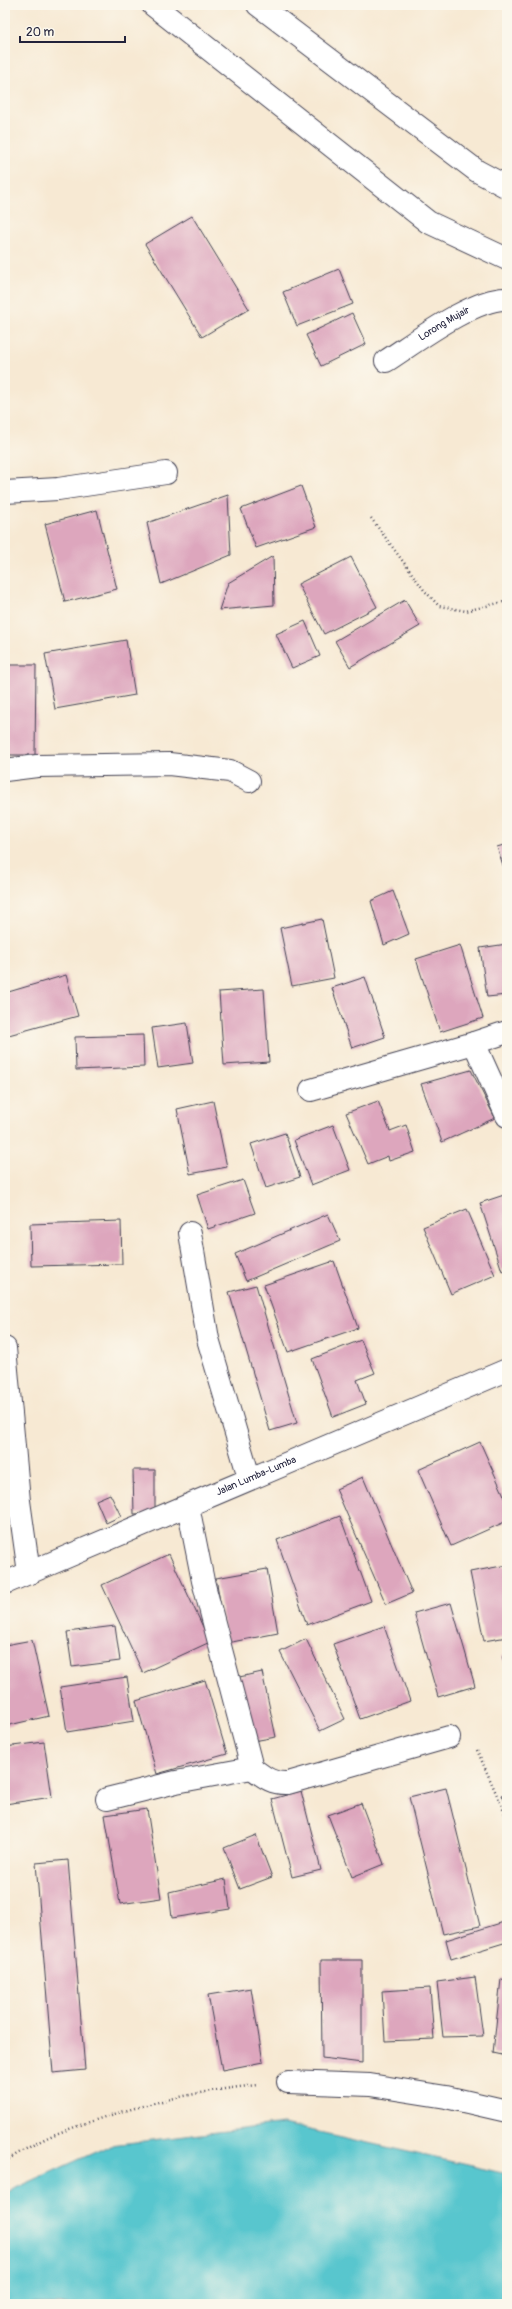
<svg xmlns="http://www.w3.org/2000/svg" width="512" height="2309" viewBox="0 0 512 2309" font-family="Pangolin,sans-serif">
<style>
.water{fill:#59c6ce;stroke:#3e7484}
.building{fill:#dda6bd}
.lines{fill:none;stroke-linecap:round;stroke-linejoin:round}
.minor-casing{stroke:#424052;stroke-width:24}
.path{stroke:#424052;stroke-width:2.5;stroke-dasharray:1 3;stroke-linecap:butt}
.minor{stroke:#fff;stroke-width:22}
.labels{text-anchor:middle;dominant-baseline:central;stroke-width:3;stroke-linejoin:round;paint-order:stroke}
.street-label{font-size:10px;fill:#22223b;stroke:#fbf7ec}
</style>
<rect width="100%" height="100%" fill="#fbf7ec"/>
<filter id="ink" filterUnits="userSpaceOnUse"><feTurbulence type="fractalNoise" baseFrequency=".025" numOctaves="2"/><feDisplacementMap in="SourceGraphic" scale="8" xChannelSelector="R" yChannelSelector="G"/><feConvolveMatrix kernelMatrix="1 2 1 2 8 2 1 2 1" color-interpolation-filters="sRGB"/></filter>
<filter id="wash" filterUnits="userSpaceOnUse"><feTurbulence type="fractalNoise" baseFrequency=".012" numOctaves="4" result="noise"/><feDisplacementMap in="SourceGraphic" scale="16" xChannelSelector="R" yChannelSelector="G"/><feGaussianBlur stdDeviation="0.9" result="paint"/><feColorMatrix in="noise" values="0 0 0 0 0 0 0 0 0 0 0 0 0 0 0 0 0 1.4 0 .05"/><feComposite in="paint" operator="in"/></filter>
<g filter="url(#wash)">
<rect width="100%" height="100%" fill="#f7e9d3"/>
<path class="water" d="M283,2124L507,2174V2304H5V2193L111,2145Z"/>
<g id="blocks">
<path class="building" d="M192,216L249,309L202,337L145,244Z
M339,269L353,304L297,326L283,292Z
M352,313L366,344L321,366L306,335Z
M301,486L316,527L256,548L241,509Z
M228,495L231,555L161,584L147,523Z
M97,510L117,589L65,602L45,524Z
M273,556L274,605L219,610L228,583Z
M351,557L377,607L324,634L298,584Z
M405,600L420,626L350,667L335,641Z
M305,621L320,656L292,668L276,634Z
M126,640L135,695L55,709L45,654Z
M5,665H36L35,755H5Z
M507,844V877L497,847Z
M393,891L409,934L384,945L371,901Z
M322,919L334,978L292,986L280,928Z
M507,944V995L487,997L480,948Z
M460,945L483,1018L440,1032L416,959Z
M66,975L78,1016L5,1036V993Z
M365,977L385,1037L352,1048L332,988Z
M264,989L269,1062L224,1065L219,992Z
M187,1023L193,1063L158,1068L152,1028Z
M143,1035L144,1067L76,1070L75,1037Z
M471,1070L495,1118L442,1142L421,1084Z
M213,1101L227,1167L190,1174L177,1109Z
M378,1101L390,1131L406,1125L415,1152L389,1161L388,1156L368,1164L346,1113Z
M333,1125L350,1170L311,1185L294,1140Z
M285,1133L300,1177L266,1188L251,1144Z
M243,1180L255,1213L208,1229L197,1195Z
M507,1194V1269L502,1271L480,1203Z
M467,1209L495,1275L451,1294L423,1227Z
M328,1214L340,1241L246,1281L235,1254Z
M121,1221L122,1264L31,1266L30,1224Z
M334,1261L358,1328L288,1352L264,1285Z
M256,1285L297,1423L270,1431L229,1292Z
M361,1340L375,1373L357,1380L366,1404L333,1417L312,1359Z
M480,1442L507,1502V1521L451,1546L418,1470Z
M133,1470H155V1513L134,1514Z
M363,1477L412,1593L386,1604L336,1489Z
M110,1494L121,1516L106,1523L96,1500Z
M340,1516L371,1601L307,1625L277,1540Z
M169,1554L210,1642L143,1673L102,1585Z
M507,1565V1637L484,1641L470,1572Z
M267,1569L278,1633L227,1643L216,1578Z
M451,1603L475,1686L438,1697L414,1613Z
M115,1626L120,1661L72,1667L67,1632Z
M384,1626L410,1701L360,1719L333,1644Z
M306,1639L345,1719L320,1731L280,1652Z
M32,1640L49,1716L5,1726V1645Z
M507,1654V1670L502,1656Z
M262,1672L276,1737L248,1742L235,1678Z
M127,1677L134,1721L67,1732L60,1687Z
M205,1680L227,1754L157,1774L136,1701Z
M44,1742L52,1797L5,1804V1747Z
M446,1788L480,1926L443,1934L409,1797Z
M301,1791L321,1870L292,1877L272,1799Z
M507,1793V1806L502,1795Z
M361,1803L384,1864L352,1877L328,1815Z
M147,1809L161,1898L120,1904L105,1815Z
M256,1835L272,1877L240,1889L224,1848Z
M68,1860L85,2070L53,2073L36,1863Z
M226,1879L230,1909L172,1918L169,1892Z
M507,1921V1942L451,1959L446,1940Z
M321,1960H362V2063L322,2058Z
M475,1977L483,2036L443,2037L437,1982Z
M501,1979L507,1980V2056L493,2053Z
M251,1988L263,2062L222,2070L208,1995Z
M430,1988L434,2039L385,2041L382,1991Z"/>
</g>
</g>
<g filter="url(#ink)">
<use href="#blocks" fill-opacity="0" stroke="#424052" stroke-width="1"/>
<g class="lines">
<g class="minor-casing">
<g id="minor">
<path d="M153,5L428,222L507,259"/>
<path d="M258,5L477,171L507,187"/>
<path id="s1" d="M386,361C414,343 475,297 507,299"/>
<path d="M5,492L58,489L166,473"/>
<path d="M5,770L37,766L169,764L230,771L249,781"/>
<path d="M474,1043L507,1032"/>
<path d="M311,1090L474,1043L507,1116"/>
<path d="M190,1233L208,1339L249,1477"/>
<path d="M5,1348L19,1501L29,1573"/>
<path id="s2" d="M5,1583C172,1512 339,1440 507,1370"/>
<path d="M252,1768C264,1777 272,1784 288,1783L449,1737"/>
<path d="M107,1799L176,1782L252,1768L203,1581L188,1506"/>
<path d="M288,2082L370,2085L446,2097L507,2111"/>
</g>
</g>
<path class="path" d="M371,518L424,590L439,606L466,611L507,601
M477,1750L507,1818
M5,2161C21,2152 37,2142 53,2135C119,2110 189,2091 259,2085"/>
<use href="#minor" class="minor"/>
</g>
</g>
<g class="labels">
<g class="street-label">
<text stroke="none"><textPath href="#s1" startOffset="69">Lorong Mujair</textPath></text>
<text stroke="none"><textPath href="#s2" startOffset="273">Jalan Lumba-Lumba</textPath></text>
</g>
</g>
<rect width="512" height="2309" fill="none" stroke="#fbf7ec" stroke-width="20"/>
<path d="M20 36v6h105v-6" fill="none" stroke="#22223b" stroke-width="2"/>
<text x="26" y="36" font-size="12" fill="#22223b" stroke="#fbf7ec" stroke-width="3" paint-order="stroke">20 m</text>
</svg>
